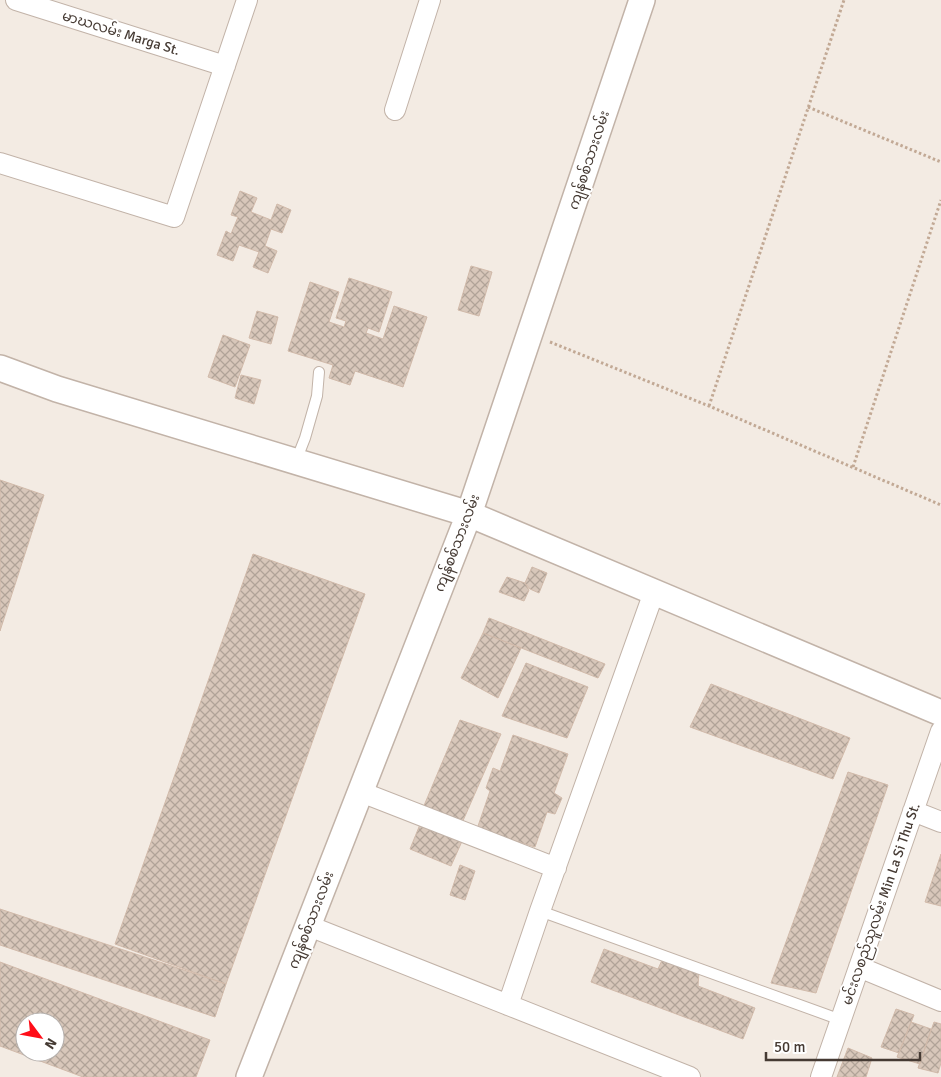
<svg xmlns="http://www.w3.org/2000/svg" width="941" height="1077" viewBox="0 0 941 1077" font-family="Signika,'Noto Sans Myanmar',sans-serif">
<style>
.building{fill:url(#building-cross-hatch);stroke:#d1baaa;fill-rule:evenodd}
.lines{fill:none;stroke-linecap:round;stroke-linejoin:round}
.service-casing{stroke:#c2b3a8;stroke-width:12}
.minor-casing{stroke:#c2b3a8;stroke-width:22}
.tertiary-casing{stroke:#c2b3a8;stroke-width:28}
.path{stroke:#c2a995;stroke-width:3;stroke-dasharray:2.5 2.5;stroke-linecap:butt}
.service{stroke:#fff;stroke-width:10}
.minor{stroke:#fff;stroke-width:20}
.tertiary{stroke:#fff;stroke-width:25}
.labels{text-anchor:middle;dominant-baseline:central;stroke-width:4;stroke-linejoin:round;paint-order:stroke}
.street-label{font-size:14px;fill:#453a33;stroke:#fff}
</style>
<defs>
<pattern id="building-cross-hatch" width="8" height="8" patternUnits="userSpaceOnUse" patternTransform="scale(1.25)"><rect width="8" height="8" fill="#d8c7ba"/><path d="M0 0l8 8M0 8l8-8" fill="none" stroke="#b1a398"/></pattern>
</defs>
<rect width="100%" height="100%" fill="#f3ebe3"/>
<path class="building" d="M240,191L257,198L251,212L271,220L277,204L291,210L282,233L271,229L265,246L277,251L268,273L253,267L259,252L239,245L233,261L217,255L226,231L231,234L238,217L231,215Z
M471,266L492,272L479,316L458,310Z
M349,278L392,292L379,332L368,328L366,333L383,339L394,306L427,317L403,387L355,371L350,385L329,378L333,365L288,351L310,282L339,292L329,322L344,327L346,321L336,318Z
M257,311L278,317L271,344L249,338Z
M223,335L250,345L235,387L208,377Z
M241,375L261,380L254,404L235,398Z
M0,480L44,495L0,631Z
M253,554L365,594L226,984L115,944Z
M532,567L547,573L539,593L530,589L525,583Z
M507,577L525,583L529,590L524,601L499,592Z
M489,618L605,664L598,678L483,633Z
M483,633L521,648L498,698L461,678Z
M526,663L588,687L567,738L502,716Z
M711,684L850,738L833,779L690,727Z
M460,720L501,734L462,823L423,808Z
M513,735L568,754L554,793L562,798L555,814L547,812L535,847L477,829L490,791L486,788L493,768L500,771Z
M848,772L888,785L816,993L771,983Z
M421,822L463,839L451,866L410,849Z
M941,854V906L925,902Z
M460,865L475,871L465,900L450,895Z
M0,909L226,984L215,1017L0,945Z
M604,949L658,969L663,958L699,972L698,986L755,1008L743,1039L591,982Z
M0,962L210,1040L196,1077H83L0,1046ZM25,1022H55V1052H25Z
M896,1009L914,1015L899,1053L881,1047Z
M911,1022L931,1029L920,1064L897,1057Z
M934,1022L941,1024V1063L938,1073L918,1068Z
M848,1048L872,1058L866,1077H837Z"/>
<g class="lines">
<g class="service-casing">
<path id="service" d="M296,461L305,438L317,396L319,372
M540,911L841,1020"/>
</g>
<g class="minor-casing">
<path id="minor" d="M16,0L225,66
M395,110L430,0
M0,163L174,217L247,0
M361,792L556,868
M913,811L941,822
M309,926L690,1077
M859,967L941,1001
M508,1005L540,911L654,592
M821,1077L941,731"/>
</g>
<g class="tertiary-casing">
<path id="tertiary" d="M0,368L57,389L469,514L941,713
M249,1077L469,514L642,0"/>
</g>
<path class="path" d="M808,107L941,162
M550,342L709,406L941,505
M709,406L844,0
M853,467L941,200"/>
<use href="#service" class="service"/>
<use href="#minor" class="minor"/>
<use href="#tertiary" class="tertiary"/>
</g>
<g class="labels">
<g class="street-label">
<text transform="translate(121 33) rotate(17)">မာဃလမ်း Marga St.</text>
<text transform="translate(589 160) rotate(-72)">ကျန်စစ်သားလမ်း</text>
<text transform="translate(457 543) rotate(-69)">ကျန်စစ်သားလမ်း</text>
<text transform="translate(881 904) rotate(-71)">မင်းလစည်သူလမ်း Min La Si Thu St.</text>
<text transform="translate(311 920) rotate(-69)">ကျန်စစ်သားလမ်း</text>
</g>
</g>
<g transform="translate(40 1037) rotate(122)"><circle r="24" fill="#ffffff" stroke="#b5b0ad"/>
<path d="M0-4L9 19L0 12L-9 19Z" fill="#ff0d18"/>
<text y="-8" font-size="14" font-weight="bold" text-anchor="middle" fill="#453a33">N</text>
</g>
<path d="M766 1052v8h154v-8" fill="none" stroke="#453a33" stroke-width="2.5"/>
<text x="774" y="1052" font-size="15" fill="#453a33" stroke="#ffffff" stroke-width="4" paint-order="stroke">50 m</text>
</svg>
